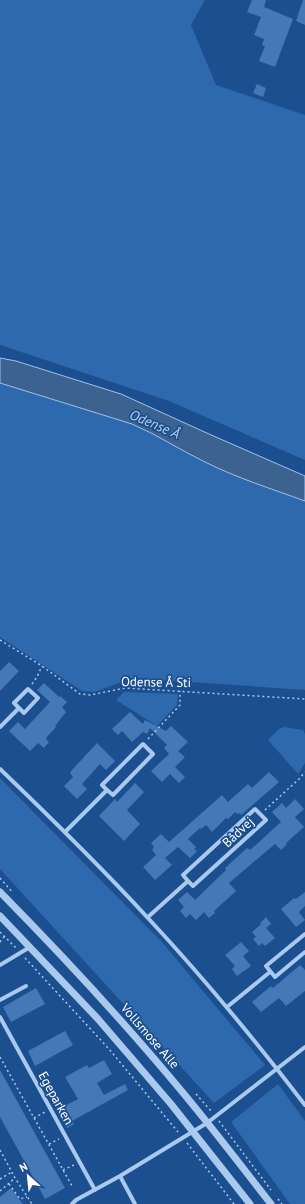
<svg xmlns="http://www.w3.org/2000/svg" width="305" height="1204" viewBox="0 0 305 1204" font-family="'PT Sans',sans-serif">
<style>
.green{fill:#2e69ad}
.water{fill:#3c6290;stroke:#9cc4f0}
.building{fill:#4478b7}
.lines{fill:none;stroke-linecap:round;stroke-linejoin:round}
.path{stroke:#a9c9ee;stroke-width:1.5;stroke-dasharray:2 3;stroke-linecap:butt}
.minor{stroke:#a9c9ee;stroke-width:4}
.tertiary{stroke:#a9c9ee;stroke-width:7}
.labels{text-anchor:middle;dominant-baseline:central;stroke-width:3.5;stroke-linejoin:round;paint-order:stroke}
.street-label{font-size:13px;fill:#fff;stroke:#1b4f8f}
.water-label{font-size:14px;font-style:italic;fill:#b5d3f5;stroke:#1b4f8f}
</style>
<rect width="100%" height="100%" fill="#1b4f8f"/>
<path class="green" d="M0,0H205L191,25L216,85L305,115V460L169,401L0,345Z
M0,383L132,424C158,435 180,450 205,462C237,478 272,489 305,501V690L131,678L95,692L82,691L0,637Z
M124,692L178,694L177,705L157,726L116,700Z
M284,727L303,730L305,734V763L298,774L268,740L279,729Z
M0,778L161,941L265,1065L214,1103L0,869Z
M278,1084L305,1121V1204H290L231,1122Z"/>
<path class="water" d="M0,358L16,361L121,394L209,434L305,476V501C272,489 237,478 205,462C180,450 158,435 132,424L0,383Z"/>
<path class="building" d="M252,0H266L264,7L293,19L275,67L259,61L265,46L262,45L264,39L254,35L261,17L247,12Z
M303,0H305V25L296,21Z
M257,84L266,88L263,97L253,93Z
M9,662L19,671L0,691V671Z
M44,683L59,697L60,696L67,702L62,707L66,712L55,726L56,727L46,738L47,739H46L49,742L44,748L38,743L30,751L9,731L18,722L25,729L50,702L37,690Z
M130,712L143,724L145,720L166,731L171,726L188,742L178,751L185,757L175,767L185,777L179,783L170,774L162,782L151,771L169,754L164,748L167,745L150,728L147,734L143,732L132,742L122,731L118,735L112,729Z
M97,743L115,761L106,770L100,764L82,784L87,789L77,799L64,786L73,777L70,773L72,770Z
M269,772L279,782L241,815L239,813L237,814L235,812L228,819L226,818L212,832L206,825L201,829L200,828L188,839L196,847L194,849L197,851L190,858L178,847L165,858L172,865L155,880L143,867L156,855L152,850L154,847L151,843L161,834L169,842L222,795L228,802L248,784L252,788Z
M135,783L144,792L127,810L140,824L124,841L99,816L115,799L117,802Z
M295,799L304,809L295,817L304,827L286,843L287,844L281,850L275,844L229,883L236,891L214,911L215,913L209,918L204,912L196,920L190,914L186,918L180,911L184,907L178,900L187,892L195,900L226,870L225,868L247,848L250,850L281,822L272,812L282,803L286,808Z
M305,892V906L299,912L305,920L296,927L281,909L294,898L296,899Z
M266,917L271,924L266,928L275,938L265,946L262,943L259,946L253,939L256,937L252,932L261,924L260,923Z
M241,942L249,951L243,956L251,966L237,976L232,969L235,966L225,955Z
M300,965L305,970V991L286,1006L279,998L261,1012L252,1002L271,986L273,988Z
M36,988L45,1004L11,1022L3,1007Z
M65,1031L73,1045L35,1066L28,1051Z
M104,1060L112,1074L97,1083L104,1095L125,1084L128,1090L72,1121L74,1124L67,1128L57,1110L78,1099L65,1077L87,1065L89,1068Z
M0,1070L65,1188L45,1199L0,1117Z
M11,1188L23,1204H0V1197Z"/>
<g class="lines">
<path class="path" d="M0,640L42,666L80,694L90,695L125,688L305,699
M32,684L37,677L42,666
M148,739L180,705V691
M265,810L298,780L305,772
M0,878L13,893
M0,932L16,948
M0,942L4,937
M25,958L109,1049L178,1132
M0,1057L72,1186
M196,1094L212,1112
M34,1118L45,1112
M219,1121L271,1190
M187,1143L234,1204
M49,1144L59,1139
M0,1150L15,1178L32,1204
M63,1170L74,1165
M0,1179L12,1172
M9,1184L20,1199L27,1197
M0,1191L15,1178
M278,1199L282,1204"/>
<path class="minor" d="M28,689L38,698L24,713L14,703Z
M0,727L19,708
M0,769C50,817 100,866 147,917C203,977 255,1040 305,1105
M65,832L107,790L102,785L143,744L153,754L113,795L107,790
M148,917L188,881L183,875L255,809L266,820L193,886L188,881
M305,934L266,966L275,977L305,952
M0,965L30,947
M0,1000L26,986
M227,1007L270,972
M0,1017L95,1190
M120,1176L135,1204
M72,1204L76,1200L120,1176L207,1123L305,1047"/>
<path class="tertiary" d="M0,892C64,957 126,1024 184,1094C214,1130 242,1167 271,1204
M0,916L98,1019L171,1104L250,1204"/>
</g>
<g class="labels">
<g class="street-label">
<text transform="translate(156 682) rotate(1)">Odense Å Sti</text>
<text transform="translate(238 832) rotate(-43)">Bådvej</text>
<text transform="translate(150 1036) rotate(49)">Vollsmose Alle</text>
<text transform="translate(56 1098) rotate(61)">Egeparken</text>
</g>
<g class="water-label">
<text transform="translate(155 424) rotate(23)">Odense Å</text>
</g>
</g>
<g transform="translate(28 1176) rotate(333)" stroke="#1b4f8f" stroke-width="3" paint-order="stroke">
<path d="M0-3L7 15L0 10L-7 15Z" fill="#ffffff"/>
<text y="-6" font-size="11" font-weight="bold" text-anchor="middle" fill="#ffffff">N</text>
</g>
</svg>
